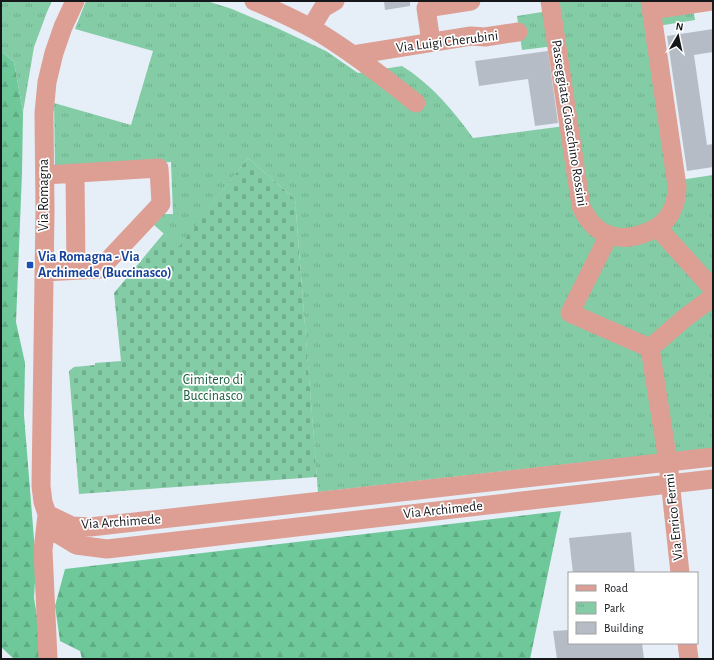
<svg xmlns="http://www.w3.org/2000/svg" width="714" height="660" viewBox="0 0 714 660" font-family="'Alegreya Sans',sans-serif">
<style>
.forest{fill:url(#forest-firs)}
.cemetery{fill:url(#cemetery-stones)}
.park{fill:url(#park-tufts)}
.building{fill:#b5bcc5}
.lines{fill:none;stroke-linecap:round;stroke-linejoin:round}
.minor{stroke:#dd9f94;stroke-width:19}
.transit-dot{fill:#1a4fb4;stroke:#fff;stroke-width:1.5}
.labels{text-anchor:middle;dominant-baseline:central;stroke-width:3.5;stroke-linejoin:round;paint-order:stroke}
.street-label{font-size:14px;fill:#15171b;stroke:#fff}
.transit-label{font-size:14px;font-weight:bold;fill:#164399;stroke:#fff;text-anchor:start}
.park-label{font-size:14px;fill:#1f6143;stroke:#fff}
</style>
<defs>
<pattern id="forest-firs" width="22" height="20" patternUnits="userSpaceOnUse"><rect width="22" height="20" fill="#6ec89a"/><path d="M5 1l3.5 6h-7zM16 11l3.5 6h-7z" fill="#5eab84"/></pattern>
<pattern id="cemetery-stones" width="16" height="16" patternUnits="userSpaceOnUse"><rect width="16" height="16" fill="#83cca5"/><path d="M2 7V4a2 2 0 0 1 4 0v3zM10 15v-3a2 2 0 0 1 4 0v3z" fill="#70ae8d"/></pattern>
<pattern id="park-tufts" width="24" height="20" patternUnits="userSpaceOnUse"><rect width="24" height="20" fill="#83cca5"/><path d="M3 7l-1-3M5 7V3M7 7l1-3M15 17l-1-3M17 17v-4M19 17l1-3" fill="none" stroke="#70ae8d"/></pattern>
</defs>
<rect width="100%" height="100%" fill="#e6eef8"/>
<path class="forest" d="M1,51L14,62L23,112L22,173L16,322L25,363L24,415L36,564L34,598L42,647L40,659H14L1,647Z
M561,511L530,659H82L80,651L60,641L55,606L65,569Z"/>
<path class="cemetery" d="M248,158L295,199L317,477L79,494L69,371L74,367L95,365V363L121,361L114,293L164,233L179,246Z"/>
<path class="park" d="M1,1H52L47,12L34,47L23,112L14,62L1,51Z
M86,1H207L232,9L277,28L326,51L358,73L402,66C431,84 453,110 473,138L565,126L554,46L522,50L517,16L548,11L547,1H692L695,20L658,26L680,180L713,175V448L318,492L295,199L248,158L179,247L154,225L164,214H173L171,162L55,168L54,103L131,125L153,51L75,29Z"/>
<path class="building" d="M384,1H410V6L385,10Z
M713,29V52L694,55L707,145L713,144V167L687,171L667,36Z
M548,51L558,123L535,126L528,79L479,86L475,61Z
M631,532L635,573H573L569,538Z
M569,630V643H642L644,659H557L553,631Z"/>
<g class="lines">
<path class="minor" d="M75,1L63,27L54,53L47,82L44,113L45,211L41,486L43,502L53,531L76,545L107,549L713,479
M254,1C277,11 299,21 320,33C354,54 385,78 416,103
M550,1L581,206C593,234 616,244 645,233C657,229 667,222 672,210C676,202 677,195 677,186L650,1
M651,10L712,1
M311,28L323,8L335,1
M431,42L426,8L471,1
M353,55L471,36L485,37L518,32
M75,173L76,270
M657,227L713,289
M609,235L570,313L650,348
M44,272L100,269L161,204L159,168L45,175
M650,348L668,462L680,573
M650,348L686,317L713,297
M47,514L72,526L90,527L713,457
M47,515L43,550L48,659
M687,643L689,659"/>
</g>
<rect class="transit-dot" x="26" y="261" width="8" height="8" rx="2"/>
<g class="labels">
<g class="street-label">
<text transform="translate(447 42) rotate(-7)">Via Luigi Cherubini</text>
<text transform="translate(569 123) rotate(81)">Passeggiata Gioacchino Rossini</text>
<text transform="translate(44 195) rotate(-90)">Via Romagna</text>
<text transform="translate(443 510) rotate(-6)">Via Archimede</text>
<text transform="translate(674 517) rotate(-96)">Via Enrico Fermi</text>
<text transform="translate(121 522) rotate(-4)">Via Archimede</text>
</g>
<g class="transit-label">
<text x="38" y="257">Via Romagna - Via<tspan x="38" dy="16">Archimede (Buccinasco)</tspan></text>
</g>
<g class="park-label">
<text x="213" y="380">Cimitero di<tspan x="213" dy="16">Buccinasco</tspan></text>
</g>
</g>
<rect width="714" height="660" fill="none" stroke="#15171b" stroke-width="4"/>
<rect x="568" y="572" width="130" height="72" fill="#ffffff" stroke="#a1a2a4"/>
<rect x="576" y="585" width="20" height="6" fill="#dd9f94" stroke="#a1a2a4"/>
<text x="604" y="592" font-size="12" fill="#15171b">Road</text>
<rect x="576" y="602" width="20" height="12" fill="url(#park-tufts)" stroke="#a1a2a4"/>
<text x="604" y="612" font-size="12" fill="#15171b">Park</text>
<rect x="576" y="622" width="20" height="12" fill="#b5bcc5" stroke="#a1a2a4"/>
<text x="604" y="632" font-size="12" fill="#15171b">Building</text>
<g transform="translate(678 36) rotate(9)" stroke="#ffffff" stroke-width="3" paint-order="stroke">
<path d="M0-3L7 15L0 10L-7 15Z" fill="#15171b"/>
<text y="-6" font-size="11" font-weight="bold" text-anchor="middle" fill="#15171b">N</text>
</g>
</svg>
